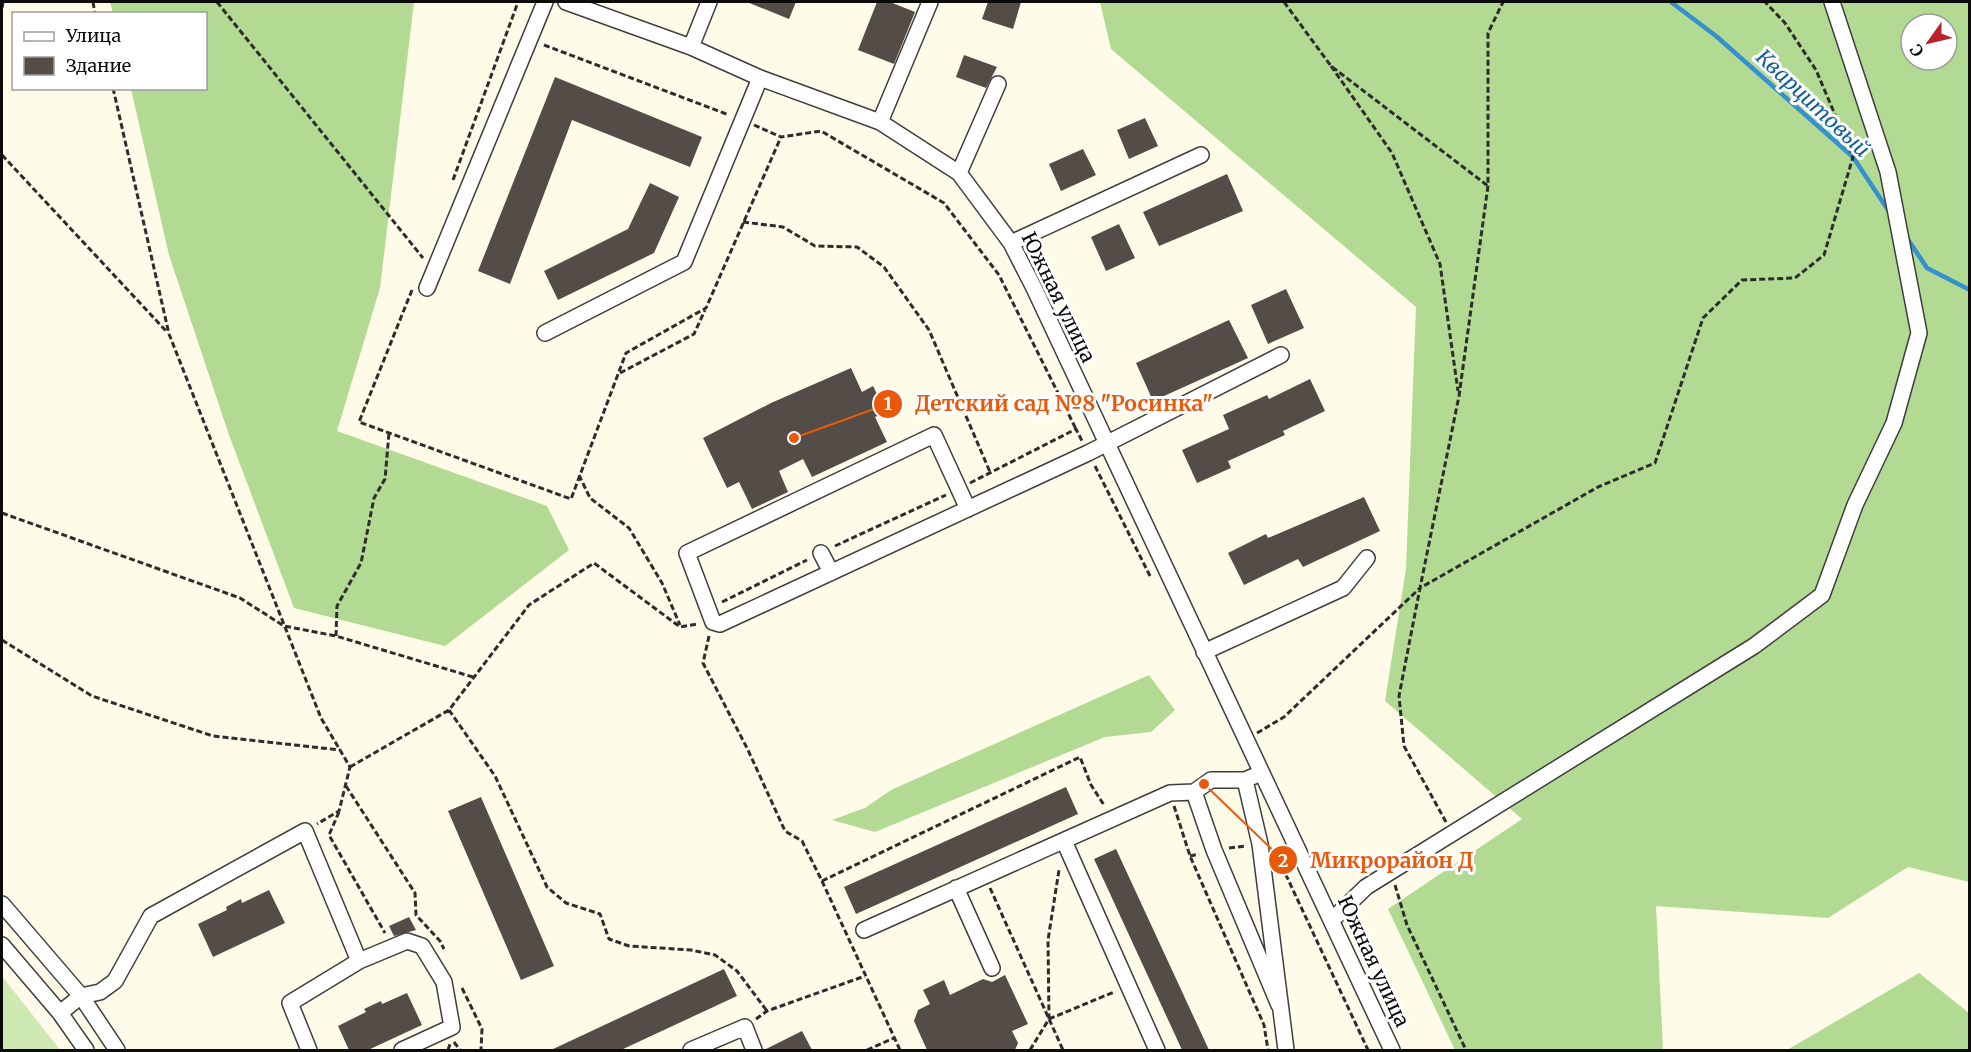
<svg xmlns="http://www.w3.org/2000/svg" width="1971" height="1052" viewBox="0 0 1971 1052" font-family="Merriweather,serif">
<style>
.green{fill:#cfe9b3}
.forest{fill:#b2da92;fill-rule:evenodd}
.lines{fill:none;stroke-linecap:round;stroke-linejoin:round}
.stream{stroke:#3490ce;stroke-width:4.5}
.building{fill:#544c47}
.minor-casing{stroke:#3e3e3e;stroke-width:18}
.path{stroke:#2d2d2d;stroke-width:3;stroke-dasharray:6 3;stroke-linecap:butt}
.minor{stroke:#fff;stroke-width:15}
.labels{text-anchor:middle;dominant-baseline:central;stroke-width:6;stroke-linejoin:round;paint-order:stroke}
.street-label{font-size:20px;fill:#0b0b0b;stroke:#fff}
.water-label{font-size:21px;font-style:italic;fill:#14609d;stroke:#fff}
.leader{fill:none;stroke:#e8590c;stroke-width:2}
.callout-dot{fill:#e8590c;stroke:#fff;stroke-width:2}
.mark-label{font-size:18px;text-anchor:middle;font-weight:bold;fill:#fff}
.callout-label{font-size:21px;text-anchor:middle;font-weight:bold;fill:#e8590c;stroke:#fff;stroke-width:6;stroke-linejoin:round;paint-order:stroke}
</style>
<rect width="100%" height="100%" fill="#fffbe9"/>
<path class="green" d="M2,975V976L60,1050H2Z"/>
<path class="forest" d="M110,2H414L380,288L337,431L547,506L569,550L445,646L294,608L229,435L169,255L131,89L206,88V14L113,13Z
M1100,2H1969V882L1908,867L1828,918L1656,906L1663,1050H1455L1388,909L1522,819L1385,701L1406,569L1416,307L1111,49ZM1911,24H1947V60H1911Z
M1149,675L1175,710L1151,732L1105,737L875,832L832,820L865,808L891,790Z
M1919,973L1969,1013V1050H1787Z"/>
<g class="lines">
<path class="stream" d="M1671,2L1716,36L1853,157L1890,213
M1907,238L1927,268L1970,290"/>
</g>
<path class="building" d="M747,2H796L789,19Z
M877,2H890L915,12L894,64L858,50Z
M988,2H1021L1013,29L982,19Z
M964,55L997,67L986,88L956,77Z
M555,77L702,137L690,167L572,120L510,284L478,271Z
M1145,118L1158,146L1129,159L1117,130Z
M1083,149L1096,175L1061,191L1049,164Z
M1227,174L1243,211L1159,246L1143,212Z
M650,183L679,197L654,253L558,300L544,271L628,229Z
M1119,224L1135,258L1106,271L1091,237Z
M1286,289L1304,328L1268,344L1251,305Z
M1229,320L1248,358L1153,401L1136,363Z
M851,368L862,392L873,386L886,412L875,417L887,442L812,477L803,459L779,471L788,492L752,509L739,482L727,488L703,438L771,403Z
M1310,379L1325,411L1283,431L1285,435L1228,461L1231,468L1197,483L1182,450L1229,429L1223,415L1267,395L1269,399Z
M1364,497L1380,531L1303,567L1298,559L1244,585L1228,553L1266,534L1268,538Z
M1066,787L1078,814L856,914L844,887Z
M481,797L554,966L521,980L448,811Z
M1116,849L1209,1050H1182L1094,859Z
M269,890L285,923L213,957L198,924L227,910L226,907L241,899L242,903Z
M409,917L416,930L394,936L389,926Z
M724,969L737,996L621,1050H551Z
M1005,975L1028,1024L1012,1031L1018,1043L1015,1050H927L914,1021L918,1010L930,1004L923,990L944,980L950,995L983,979L992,982Z
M407,993L422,1025L368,1050H349L338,1026L366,1012L364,1009L381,1001L382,1004Z
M802,1031L812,1050H764Z"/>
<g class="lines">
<g class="minor-casing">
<path id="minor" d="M566,2L691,47L760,78L880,122L959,173L1011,243L1034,288L1392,1050
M691,47L709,2
M880,122L930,2
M959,173L998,84
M1011,243L1201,155
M427,288L545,2
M545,333L684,262L760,78
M968,509L934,435L687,553L713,622L720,624L1088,453L1281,355
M821,553L831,572
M1204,652L1343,588L1367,558
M1261,773L1245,780H1211L1194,792L1214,850L1279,1005
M1245,780L1260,844L1286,1050
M1064,841L1157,1050
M956,888L992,968
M2,904L81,996L117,1050
M1332,920L1366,887L1754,646L1822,595L1855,505L1894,423L1919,333L1888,172L1832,2
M864,930L1170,793L1194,792
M2,945L60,1013L86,1050
M359,961L407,941L422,946L444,982L452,1027L402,1050
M60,1013L81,996L100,992L115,981L151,916L305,831L359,961L290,1003L309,1050
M691,1050L745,1027L754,1050"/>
</g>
<path class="path" d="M93,2L95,14
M217,2L423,258
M1284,2L1331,66L1488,186
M2,8L3,2
M544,45L729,115
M1331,66L1392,153L1440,264L1458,391
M113,88L169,334L321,718L350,767L339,811L317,824
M754,125L781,137L821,131L944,203L999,275L1076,429
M2,155L167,332
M453,180L518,2
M743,222L783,227L815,246L857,247L884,267L929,330L990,472
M412,290L359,422L571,499L626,353L706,308L781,137
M620,373L694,334L705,310
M1095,466L1151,578
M579,475L590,498L629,528L662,583L680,625
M970,483L1076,429L1082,441
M2,513L240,598L284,626L336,636L473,677
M835,546L946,495
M722,602L807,560
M336,636L337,606L361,563L374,498L385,479L389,433
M709,636L703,663L748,750L785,831L802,841L822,881L900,1050
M2,640L92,696L213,736L340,750
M449,710L495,776L547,887L566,903L600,914L609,939L629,946L691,950L715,955L737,971L767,1011
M1257,733L1284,717L1420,588L1459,396L1488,186V33L1503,2
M350,767L449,710L529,605L594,563L680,627L698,624
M346,786L415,893L416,915L440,941L444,949
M1174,806L1190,856L1264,1025L1268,1050
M339,812L329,835L385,933
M1446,822L1404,746L1399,696L1420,588L1598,487L1655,463L1703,318L1742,280L1795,278L1824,255L1853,157L1816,70L1785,23L1765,2
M1229,848L1247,846
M1190,856L1199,854
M1278,858L1368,1050
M822,881L1080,757L1091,785L1104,805
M1395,885L1407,925L1466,1050
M990,888L1063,1050
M462,988L482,1029L481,1050
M756,1019L767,1011L865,976
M1049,1019L1114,992
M454,1042L460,1050
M448,1050L450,1044
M867,1050L894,1038
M1030,1050L1049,1019L1048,940L1059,870"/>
<use href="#minor" class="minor"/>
</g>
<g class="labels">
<g class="street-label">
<text transform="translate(1059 297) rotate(64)">Южная улица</text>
<text transform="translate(1374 961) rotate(65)">Южная улица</text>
</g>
<g class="water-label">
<text transform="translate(1813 103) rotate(43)">Кварцитовый</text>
</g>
</g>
<path class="leader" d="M794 438L888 404M1204 784L1283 860"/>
<g class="callout-dot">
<circle cx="794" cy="438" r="6"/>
<circle cx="1204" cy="784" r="6"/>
<circle cx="888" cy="404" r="15"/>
<circle cx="1283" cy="860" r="15"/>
</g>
<g class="mark-label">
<text x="888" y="410">1</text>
<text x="1283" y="867">2</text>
</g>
<g class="callout-label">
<text x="1064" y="411">Детский сад №8 "Росинка"</text>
<text x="1392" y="868">Микрорайон Д</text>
</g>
<rect width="1971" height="1052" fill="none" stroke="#0b0b0b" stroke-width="6"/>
<rect x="12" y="12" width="195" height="78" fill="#ffffff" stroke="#9d9d9d" stroke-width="1.5"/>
<rect x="24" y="32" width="30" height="9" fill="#ffffff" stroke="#9d9d9d" stroke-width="1.5"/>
<text x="66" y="42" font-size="18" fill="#0b0b0b">Улица</text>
<rect x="24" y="57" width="30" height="18" fill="#544c47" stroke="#9d9d9d" stroke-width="1.5"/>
<text x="66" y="72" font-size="18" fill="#0b0b0b">Здание</text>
<g transform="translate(1929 42) rotate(236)"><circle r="28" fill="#ffffff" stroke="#9d9d9d" stroke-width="1.5"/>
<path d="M0-4.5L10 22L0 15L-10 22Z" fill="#bb2229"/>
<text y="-9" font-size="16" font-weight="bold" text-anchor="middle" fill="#0b0b0b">С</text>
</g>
</svg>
